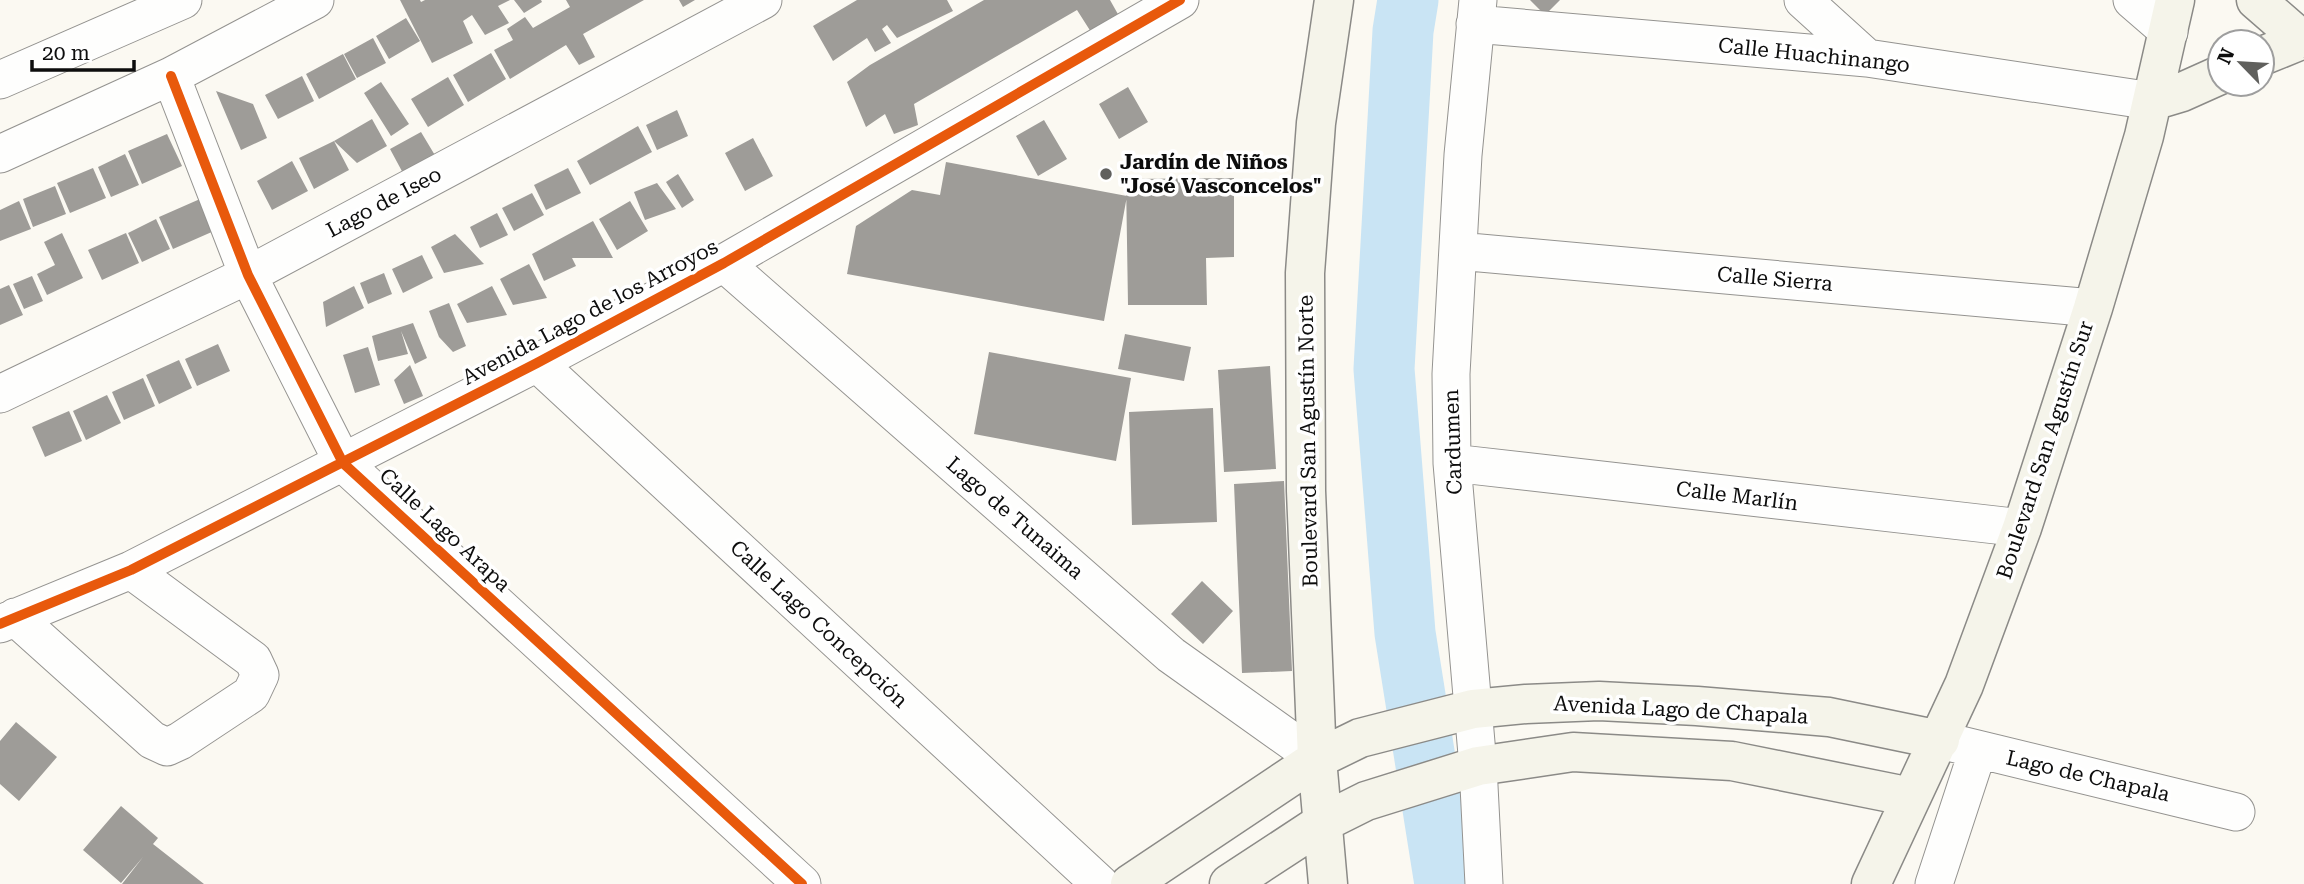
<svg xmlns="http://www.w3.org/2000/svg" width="2304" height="884" viewBox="0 0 2304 884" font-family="'Roboto Serif',serif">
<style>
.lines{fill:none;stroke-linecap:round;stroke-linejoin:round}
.river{stroke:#c9e4f4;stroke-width:61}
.building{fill:#9e9c98}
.street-casing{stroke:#949390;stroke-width:39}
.secondary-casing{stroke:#8b8a87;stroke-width:41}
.street{stroke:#fefefd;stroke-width:37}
.secondary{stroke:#f5f4ea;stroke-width:38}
.cycleway-casing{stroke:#fff;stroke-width:15}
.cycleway{stroke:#e8590c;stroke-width:10}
.poi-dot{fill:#60605d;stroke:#fff;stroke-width:2.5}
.labels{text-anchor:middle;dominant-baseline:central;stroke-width:7;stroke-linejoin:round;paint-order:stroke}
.street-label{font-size:21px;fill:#0d0d0d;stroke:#fff}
.poi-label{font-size:21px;font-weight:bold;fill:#0d0d0d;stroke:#fff;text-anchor:start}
</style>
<rect width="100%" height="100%" fill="#fbf9f2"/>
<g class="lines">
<path class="river" d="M1408,0L1403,31L1384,369L1405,633L1445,884"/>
</g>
<path class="building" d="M400,0H420L421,2L425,0H510L498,6L509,23L485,35L472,15L463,21L473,43L432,63Z
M514,0H541L542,2L524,13Z
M566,0H644L583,34L595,57L579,65L566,45L510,79L494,50L513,40L507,29L525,17L533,28L570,7Z
M679,0H695L683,7Z
M857,0H947L953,11L897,38L887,25L882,29L891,43L875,52L867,38L833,61L813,26Z
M984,0H1110L1119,16L1091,32L1077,10L914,104L918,125L894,134L885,114L866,127L847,82L870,65Z
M1530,0H1560L1545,15Z
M406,18L420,41L389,59L376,36Z
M373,38L386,63L357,78L344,54Z
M491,53L506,79L468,102L453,75Z
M343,54L356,79L319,99L306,74Z
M302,76L314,101L278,119L265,95Z
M448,77L464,105L428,127L411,99Z
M381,82L409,124L391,136L364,93Z
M1128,87L1148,122L1119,139L1099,104Z
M216,91L253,104L267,138L241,150Z
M677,110L688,136L657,150L646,125Z
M372,119L387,146L357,163L334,141Z
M1044,120L1067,159L1038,176L1016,136Z
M638,126L652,152L590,185L577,161Z
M421,132L436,157L404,175L390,149Z
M167,134L182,166L142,184L128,151Z
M753,138L773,176L745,191L725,153Z
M334,141L349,170L314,189L299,158Z
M125,154L139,185L111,197L98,167Z
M292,161L308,191L272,210L257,181Z
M946,162L1127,196L1104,321L847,274L856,226L912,190L940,195Z
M93,168L106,198L70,213L57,183Z
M568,168L581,193L546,210L534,185Z
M678,174L694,200L682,208L666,182Z
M1234,178V257L1206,258L1207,305H1128L1126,179Z
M657,183L676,209L645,220L634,192Z
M55,186L66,214L33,227L23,199Z
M532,193L544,215L514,231L502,208Z
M200,199L214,231L173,249L159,217Z
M19,201L31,229L0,241V210Z
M630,201L648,231L617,250L599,219Z
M497,213L508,235L480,248L470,227Z
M156,219L170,249L142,262L128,233Z
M593,221L613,258H572L576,266L544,281L532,254Z
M62,233L83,278L47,295L37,274L55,265L44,242Z
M126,233L139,263L102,280L88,250Z
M455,234L484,264L444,273L431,247Z
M422,255L433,278L403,293L392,269Z
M529,264L547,298L513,305L500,279Z
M384,273L392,294L368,304L360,283Z
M32,276L43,301L24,309L13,284Z
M9,285L23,315L0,325V289Z
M354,286L364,308L326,327L323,302Z
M492,286L507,315L467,323L457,304Z
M449,303L466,346L453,352L439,337L429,311Z
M413,323L427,358L415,364L401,331L408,354L378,361L372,336Z
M1125,334L1191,347L1184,381L1118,369Z
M218,344L230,371L197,386L185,359Z
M368,347L380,385L355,393L343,355Z
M989,352L1131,378L1116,461L974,434Z
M179,360L192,388L159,404L146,375Z
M410,365L423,396L404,404L394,380Z
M1270,366L1276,469L1224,472L1218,370Z
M143,378L155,406L124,420L112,392Z
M107,395L121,423L86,440L73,411Z
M1213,408L1217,522L1132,525L1129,412Z
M69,411L82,441L45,457L32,427Z
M1284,481L1292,671L1242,673L1234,484Z
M1202,581L1233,611L1203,644L1171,614Z
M16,722L57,757L19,801L0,784V741Z
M121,806L158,838L153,844L204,884H122L143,857L121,883L83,850Z"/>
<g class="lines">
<g class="street-casing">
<path id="street" d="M1478,0L1463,155L1451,374L1452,463L1478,766L1484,884
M1803,0L1867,58
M2132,0L2169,32
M1475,24L1867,58L2152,101
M171,76L248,275L343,463L802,884
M0,80L183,0
M0,154L171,76L315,0
M1458,251L2093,308
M724,263L1171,655L1317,759
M537,363L1100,884
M0,394L248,275L763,0
M1452,463L2022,528
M15,617L152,740L167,747L180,741L251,694L260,675L253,660L131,570
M0,624L131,570L537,363L724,263L1180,0
M1940,740L2236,812
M1934,884L1978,750"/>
</g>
<g class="secondary-casing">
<path id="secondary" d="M2256,0L2301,39
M2262,56L2304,39
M2152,101L2182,92L2220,75
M1130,884L1317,759L1360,738L1473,709L1526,704L1599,701L1697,706L1829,717L1940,740
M1229,884L1322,823L1366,801L1478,766L1573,752L1732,761L1911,797
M1328,884L1317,759L1306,491L1305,273L1316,123L1334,0
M1871,884L1964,685L2022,528L2093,308L2144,136L2175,0"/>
</g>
<use href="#street" class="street"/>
<use href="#secondary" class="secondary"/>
<g class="cycleway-casing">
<path id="cycleway" d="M171,76L248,275L343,463L802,884
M0,624L131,570L537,363L724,263L1180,0"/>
</g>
<use href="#cycleway" class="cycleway"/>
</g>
<circle class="poi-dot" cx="1106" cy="174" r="7"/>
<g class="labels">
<g class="street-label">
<text transform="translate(1814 55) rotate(6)">Calle Huachinango</text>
<text transform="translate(384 202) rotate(-28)">Lago de Iseo</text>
<text transform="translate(1775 279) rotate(5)">Calle Sierra</text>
<text transform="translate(590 312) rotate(-28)">Avenida Lago de los Arroyos</text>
<text transform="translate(1308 441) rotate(-91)">Boulevard San Agustín Norte</text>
<text transform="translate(1453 442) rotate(-92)">Cardumen</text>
<text transform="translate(2045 450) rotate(-72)">Boulevard San Agustín Sur</text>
<text transform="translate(1737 496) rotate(7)">Calle Marlín</text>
<text transform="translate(1015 518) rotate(41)">Lago de Tunaima</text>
<text transform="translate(445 530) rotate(43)">Calle Lago Arapa</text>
<text transform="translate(819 624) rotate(43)">Calle Lago Concepción</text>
<text transform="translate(1681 710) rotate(3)">Avenida Lago de Chapala</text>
<text transform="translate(2088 776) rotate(13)">Lago de Chapala</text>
</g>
<g class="poi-label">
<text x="1120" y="162">Jardín de Niños<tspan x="1120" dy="24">"José Vasconcelos"</tspan></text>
</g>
</g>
<g transform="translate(2241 63) rotate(295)"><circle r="33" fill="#ffffff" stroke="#9e9e9e" stroke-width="2"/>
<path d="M0-5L12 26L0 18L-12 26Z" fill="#60605d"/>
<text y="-10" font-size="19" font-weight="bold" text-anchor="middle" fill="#0d0d0d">N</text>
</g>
<path d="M32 60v10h102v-10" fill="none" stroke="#0d0d0d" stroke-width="3.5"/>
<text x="42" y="60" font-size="21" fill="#0d0d0d" stroke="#ffffff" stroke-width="5" paint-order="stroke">20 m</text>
</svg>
